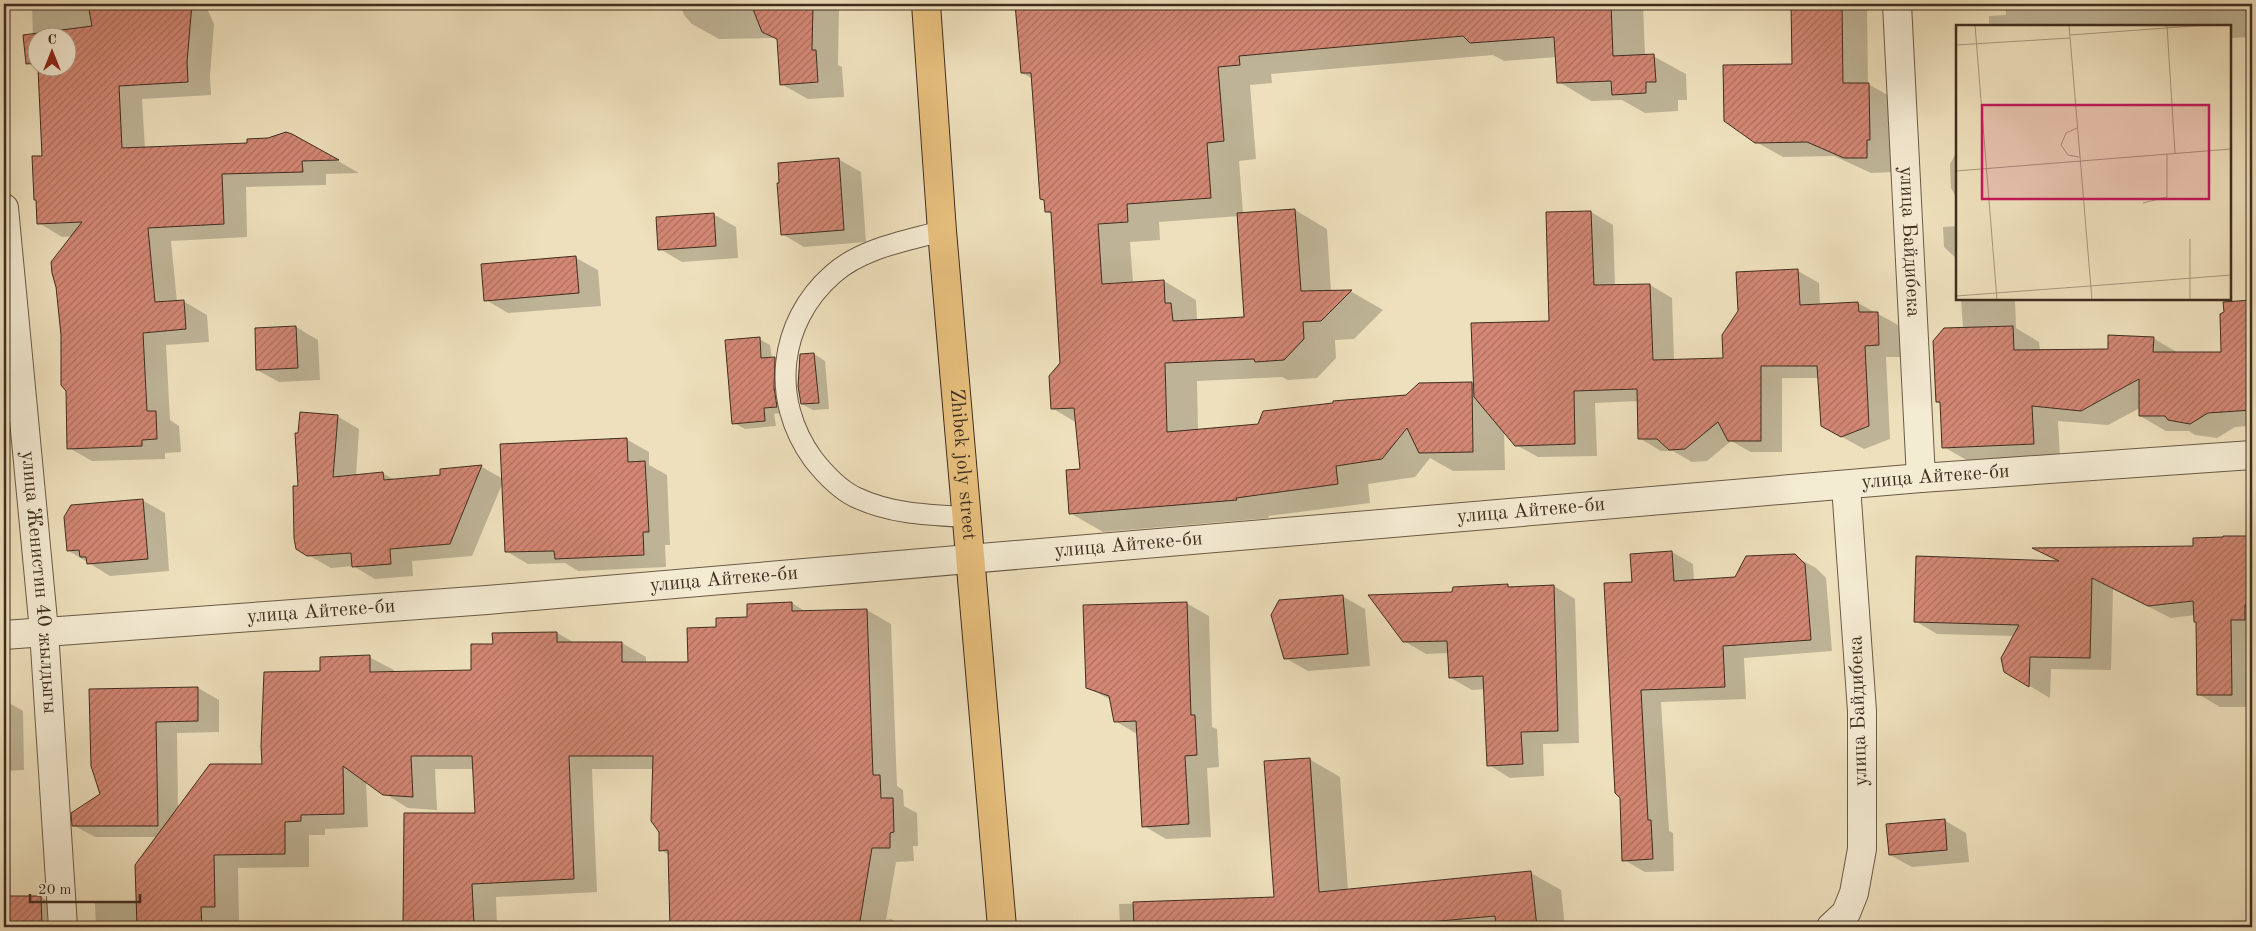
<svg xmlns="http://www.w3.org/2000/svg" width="2256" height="931" viewBox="0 0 2256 931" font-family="'Old Standard TT',serif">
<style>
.shadow{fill:#0003;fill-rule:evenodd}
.building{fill:url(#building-hatch);stroke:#3f2d1f}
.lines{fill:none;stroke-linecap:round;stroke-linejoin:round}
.lane-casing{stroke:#6b5a46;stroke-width:22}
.street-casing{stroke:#6b5a46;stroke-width:30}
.highway-casing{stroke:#3f2d1f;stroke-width:30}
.lane{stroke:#f4ebd3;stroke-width:20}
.street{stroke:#f4ebd3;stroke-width:28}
.highway{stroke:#e7c07e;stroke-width:28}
.labels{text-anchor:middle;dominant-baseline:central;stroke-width:4;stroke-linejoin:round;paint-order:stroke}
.street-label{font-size:20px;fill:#3f2d1f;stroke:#f4ebd3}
.inset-road{fill:none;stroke:#a8987d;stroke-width:1}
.view{fill:#c2185b;fill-opacity:0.15;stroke:#c2185b;stroke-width:2.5}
.inset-edge{fill:none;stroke:#3f2d1f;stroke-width:2.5}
</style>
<defs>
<pattern id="building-hatch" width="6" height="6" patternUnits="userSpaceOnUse" patternTransform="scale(1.25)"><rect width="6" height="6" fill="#d38774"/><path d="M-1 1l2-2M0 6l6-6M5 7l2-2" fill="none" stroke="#ad6f5f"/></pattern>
</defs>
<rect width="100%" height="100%" fill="#eee0bc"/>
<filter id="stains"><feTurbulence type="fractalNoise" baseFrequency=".004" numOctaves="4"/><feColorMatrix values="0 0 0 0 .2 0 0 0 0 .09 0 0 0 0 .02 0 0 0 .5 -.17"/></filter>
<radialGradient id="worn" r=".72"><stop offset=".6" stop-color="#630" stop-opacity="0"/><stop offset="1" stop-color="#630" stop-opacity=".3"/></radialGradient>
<path class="shadow" d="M32,4H205L214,24L210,76L211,95L142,99L145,149L249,144L292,135L359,173L326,174V185L246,187L247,237L171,241L177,302L183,301L207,315L209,342L166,345L170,420L179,426L181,452L165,453V459L92,461L69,448L67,391L73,236L62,237L39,223L43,157L40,70L27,63L33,35ZM38,38H68V68H38Z
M680,4H839L838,65L842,67L844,97L808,99L781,84L779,40L774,38L719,39L692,24L684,15Z
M1016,4H1643L1645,56H1653L1686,74L1687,100H1678V111L1645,113L1622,100L1591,101L1559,82L1557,57L1504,61L1493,55L1271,74L1272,83L1250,85L1256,159L1239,161L1243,213L1295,210L1327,229L1331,292H1352L1383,310L1354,339L1335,340L1336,358L1317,378L1288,380L1282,377L1197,381L1198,431L1259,426L1471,383L1475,385L1551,322L1591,212L1613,225L1615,286L1650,285L1672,298L1674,361L1725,360L1798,271L1819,283L1820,305L1858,303L1900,326L1901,357H1886L1890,439L1864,449L1844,438L1822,425L1819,378H1782V452H1751L1731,441L1707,461L1692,462L1673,451H1661L1639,438V401L1595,403L1597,456L1538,457L1516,445L1504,431L1505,470L1453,471L1430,458L1415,477L1368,484L1370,503L1268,516L1269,518L1103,532L1070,513L1081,470L1077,423L1052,408L1062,364L1052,214L1046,211L1033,79L1022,73ZM1239,216L1245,318L1199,321L1197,319L1196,300L1164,281L1133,283L1130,242L1160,240L1159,222Z
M1792,4H1867L1868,84L1895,99L1892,172L1871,173L1834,156L1783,157L1756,142L1793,65Z
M2005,4H2252V37L2230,38V26H1989V16L2006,15Z
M1955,155H1957V199L1951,188L1950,164Z
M838,159L861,172L866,242L804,247L782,234Z
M713,214L736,227L738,258L682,262L660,249Z
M1957,226V259L1944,247L1943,227Z
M576,258L598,270L601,306L508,313L486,300Z
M1961,299H2015L2016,328L2039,342L2040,351L2109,350L2153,338L2180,354H2222L2225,303L2252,302V426L2235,427L2217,438L2195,435L2189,431H2166L2140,416V408L2108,425L2058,421L2060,458L1970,462L1944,447L1941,404L1937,402L1963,328Z
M296,327L318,340L320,380L279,382L257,370Z
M759,339L770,345L772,358H775L786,364L788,412L774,414L776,426L745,429L734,423Z
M814,354L825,361L829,409L813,410L802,404Z
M4,382L9,385L15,418H8V432H4Z
M337,416L359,429L356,476L382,473L395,480L442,476L441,470L482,467L503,479L626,439L649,452V465L667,475L670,545H665L666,567L578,571L565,563L528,564L506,551L503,482L472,556L412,561L413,576L375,579L353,566L331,568L308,555L300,487Z
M142,500L165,513L169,571L110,576L69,551Z
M4,505L6,506L10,570L4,580Z
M2224,537H2252V707H2220L2198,694L2197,623L2195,622V615L2171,618L2113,589L2111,670L2051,669L2050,698L2005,671L2015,636L1937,634L1915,621L2061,563L2037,549L2194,547L2224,539Z
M1672,552L1693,564L1694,581L1735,578L1794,556L1816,568L1826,578L1832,651L1744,658L1746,699L1661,702L1669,831L1673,833L1674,871L1645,872L1624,860L1634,583Z
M1554,586L1575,599L1579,743L1543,744L1544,776L1510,778L1489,765L1485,689L1472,690L1451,678L1449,653L1426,654L1404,641L1453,593L1454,588Z
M1342,596L1365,609L1370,666L1308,671L1285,658Z
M792,603L806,612L867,610L891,624L897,786L903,790L904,806L917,813L918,846H913L914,861L896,862L886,920L891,919L905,927H734V923L669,855L661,850L654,769H592L597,892L496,897L497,927H408L404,925L476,815L474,769H435L437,810L408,808L366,782L368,827L325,829V835H309V867L238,868L239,927H96L95,903L138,902L158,837H95L73,825L101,795L92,766L198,688L219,700V732L177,733L178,809L263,765L321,672L369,657L394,670V673L473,672L494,645L557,633L575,643H622L646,657V663H689L717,628Z
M1186,603L1209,616L1212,727L1217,729L1219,767L1207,768L1211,837L1166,839L1144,826L1137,734L1115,721L1111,700L1087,687Z
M4,700L23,711L24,770L4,771Z
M1309,759L1340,777L1348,890L1531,873L1561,890L1565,927H1120L1119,904L1275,899Z
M1944,820L1966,833L1969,862L1912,867L1890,855Z
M4,835L10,839L11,897H41L72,915L77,927H4Z"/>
<path class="building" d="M88,4H192L187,62L188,82L119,86L122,148L247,143V139L268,138L286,132L292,134L339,160L302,161L303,172L222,174L224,224L148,228L155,302L184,300L186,329L143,333L147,411H156L157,439L142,440V446L67,449L66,391L61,385V335L56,287L52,273L51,262L82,222L37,224L36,200H34L32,156H42L38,68H68V38H38V63L26,64L23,35L92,26Z
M751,4H813L812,50H816L818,82L780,85L777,39L762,32Z
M1015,4H1611L1613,56L1654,54L1656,82H1646V93L1612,95L1611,81L1557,83L1554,37L1470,43L1463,36L1239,56L1240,65L1218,67L1224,141L1207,143L1211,198L1127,204L1128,222L1098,224L1102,284L1164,280L1165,303H1171L1173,321L1244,317L1237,213L1295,209L1301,291L1352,290L1321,321L1303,322L1304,339L1284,360L1255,362L1254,359L1165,363L1167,432L1258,424L1263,411L1333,403V401L1406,395L1419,383L1472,382L1473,452L1419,453L1407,428L1382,459L1336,466L1338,484L1236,498L1237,500L1069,514L1066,470L1080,469L1074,408L1051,409L1049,376L1060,363L1051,212H1045L1044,200L1040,199L1031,73H1021Z
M1791,4H1842L1843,83H1869L1870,140H1867V158H1844L1807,142L1755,143L1724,121L1723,65L1792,64Z
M839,158L844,230L781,235L777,183H779L778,163Z
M1591,211L1594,285L1650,284L1653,360L1723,358L1722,335L1738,311L1736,272L1798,269L1800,305L1858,302L1859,312H1878L1879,345L1865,346L1869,426L1841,437L1821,426L1817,366H1761V441H1728L1718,422L1685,449L1669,450L1657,439H1638L1637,389L1574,391L1575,444L1515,446L1474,397L1471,323L1549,321L1546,212Z
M714,213L716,246L658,250L656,217Z
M576,256L579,293L484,301L481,264Z
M2252,300V410L2208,413L2190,424L2168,420L2165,416H2139V379L2081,411L2032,406L2034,444L1942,448L1940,402H1936L1933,341L1944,328L2013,326L2014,350L2108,349V335L2154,337L2153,352H2221L2220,314L2224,312L2223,302Z
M296,326L298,368L256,370L255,328Z
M760,337L761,358L775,357L774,387L777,407L764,408L765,421L732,424L725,340Z
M814,353L819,403L801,404L798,386L800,354Z
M300,412L338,415L333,477L383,472L384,480L440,475V469L482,465L450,544L390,549L391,564L352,567L351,553L307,556L296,549L294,538L293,486H298L295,433H298Z
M627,438L628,462L645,461L649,532H643L644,555L555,559L554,551L505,552L500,444Z
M143,499L148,559L87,564L86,557H80L79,550L67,551L64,517L71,505Z
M2223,536H2251L2252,605H2245V620H2231L2232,695H2197L2196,622H2194L2193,601L2148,606L2092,578L2090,658L2030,657L2029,687L2004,672L2001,658L2019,625L1914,622L1916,556L2059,561L2032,548L2193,546V538L2223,537Z
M1672,551L1674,581L1735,577L1746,556L1795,554L1805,564L1811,640L1723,646L1725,687L1641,690L1648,820H1651L1653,859L1622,861L1620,798L1615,793L1604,583L1632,582L1630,554Z
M1508,584V587L1554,585L1558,731L1521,732L1523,764L1487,766L1483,676L1449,678L1447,641L1403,642L1368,595L1452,592L1453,587Z
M1343,595L1348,654L1284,659L1271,615L1279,600Z
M792,602V611L867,609L873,775H880L881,798H893L894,832L890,833V848H872L859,927H670L668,850L659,851V832L651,821L653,756H569L574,879L472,884L474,924L403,926L404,813H475L472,756H411L413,797L383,795L343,766L344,814L301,815V821L285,822V854L214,855L215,907H201L202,927H137L135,865L210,764H262L261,746L264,672L320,671V657L370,655V672L471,670V644H493L492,633L557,632V642H622V662H688L687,628L716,627V618L747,617V604Z
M1187,602L1191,715H1195L1197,755L1185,756L1189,824L1142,827L1136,721L1114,722L1109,696L1086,688L1083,605Z
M198,687V721L156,722L158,826H72L71,813L100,794L91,766L89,689Z
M1310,758L1319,892L1531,871L1537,927H1496L1495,916L1374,927H1134L1133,902L1274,897L1264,761Z
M1945,819L1947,850L1889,855L1886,824Z
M4,896H41L42,927H4Z"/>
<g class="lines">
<g class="lane-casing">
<path id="lane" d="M942,231C906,241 862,248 833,274C778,322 770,400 813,459C824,473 839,489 855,497C891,514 927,515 966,517"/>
</g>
<g class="street-casing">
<g id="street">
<path id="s1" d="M1897,4L1921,478"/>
<path id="s2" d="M4,208L44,631L63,927"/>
<path id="s3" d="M4,635L487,600L1921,478L2252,455"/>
<path d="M1831,927L1846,913L1854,893L1862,849V711L1846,486"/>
</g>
</g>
<g class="highway-casing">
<g id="highway">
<path id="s4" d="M926,4L942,231L1002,927"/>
</g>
</g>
<use href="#lane" class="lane"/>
<use href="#street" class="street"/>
<use href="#highway" class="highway"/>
</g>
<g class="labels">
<g class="street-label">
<text stroke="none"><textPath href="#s1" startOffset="238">улица Байдибека</textPath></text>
<text stroke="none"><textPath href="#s4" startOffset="462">Zhibek joly street</textPath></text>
<text stroke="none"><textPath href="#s3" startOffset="1938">улица Айтеке-би</textPath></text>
<text stroke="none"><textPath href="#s3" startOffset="1532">улица Айтеке-би</textPath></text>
<text stroke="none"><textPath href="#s3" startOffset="1128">улица Айтеке-би</textPath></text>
<text stroke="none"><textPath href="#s3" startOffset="722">улица Айтеке-би</textPath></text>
<text stroke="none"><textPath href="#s2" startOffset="376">улица Женистин 40 жылдыгы</textPath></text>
<text stroke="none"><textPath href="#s3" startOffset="318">улица Айтеке-би</textPath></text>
<text transform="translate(1859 711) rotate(-92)">улица Байдибека</text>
</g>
</g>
<g transform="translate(1956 25)">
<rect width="275" height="275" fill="#eee0bc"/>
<path class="inset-road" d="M19,0L41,275M113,0L136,275M211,1L219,128M114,10L251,0M0,20L114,13M121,103L110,108L105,120L112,130L123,132M0,146L275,124M187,178L211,172V129M234,214V275M134,261L275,250M0,271L134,261"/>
<path class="view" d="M26,80H253V174H26Z"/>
<rect width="275" height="275" class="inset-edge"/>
</g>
<rect width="2256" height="931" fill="none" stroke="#eee0bc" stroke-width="20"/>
<rect x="5" y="5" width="2246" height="921" fill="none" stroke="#3f2d1f" stroke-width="2.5"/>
<rect x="10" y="10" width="2236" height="911" fill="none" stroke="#3f2d1f"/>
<g transform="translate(52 52)"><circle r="24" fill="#f4ebd3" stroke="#ac9f8b"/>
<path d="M0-4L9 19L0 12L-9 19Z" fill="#8f2418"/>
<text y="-8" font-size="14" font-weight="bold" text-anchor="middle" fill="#3f2d1f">С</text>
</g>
<path d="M30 894v8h110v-8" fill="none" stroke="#3f2d1f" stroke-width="2.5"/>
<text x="38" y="894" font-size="15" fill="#3f2d1f" stroke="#f4ebd3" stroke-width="4" paint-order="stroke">20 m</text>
<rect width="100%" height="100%" filter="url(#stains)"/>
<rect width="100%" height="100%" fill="url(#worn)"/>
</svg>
